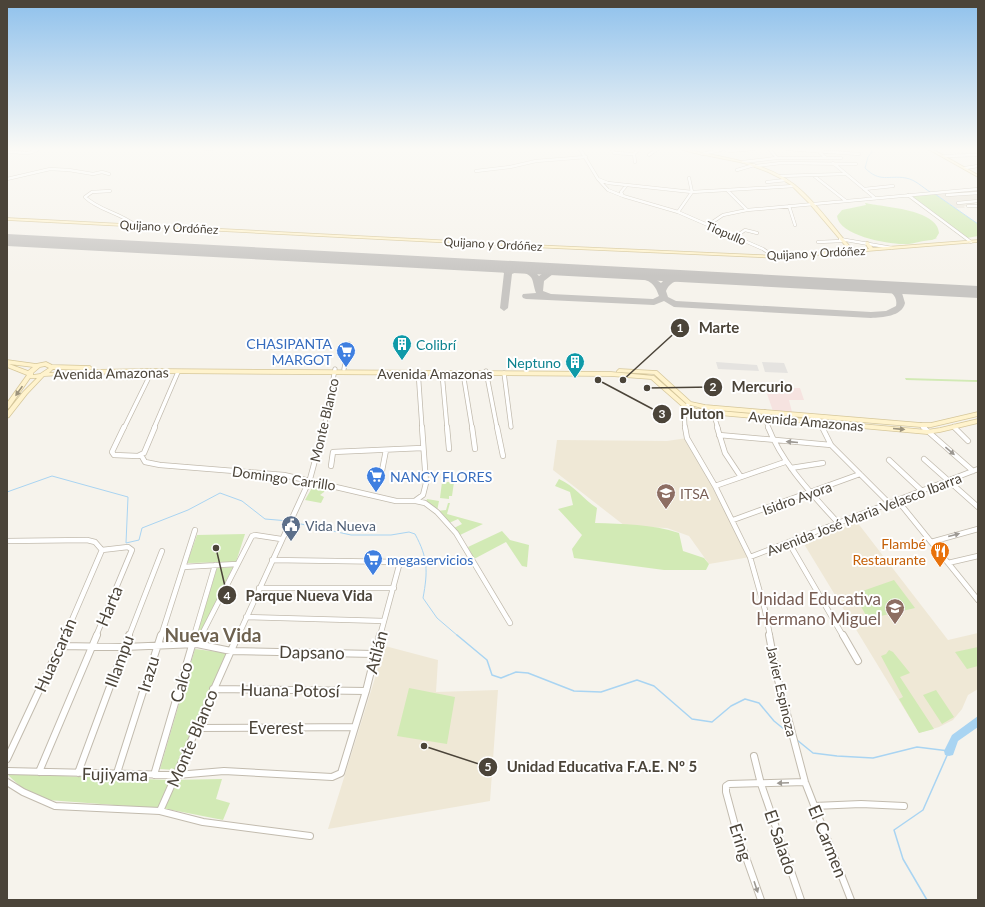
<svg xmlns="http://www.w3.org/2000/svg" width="985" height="907" viewBox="0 0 985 907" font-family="Lato,sans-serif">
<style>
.residential{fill:#eae5da}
.education{fill:#efe8d6}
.medical{fill:#f6e3e0}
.green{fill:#d2eab5}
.parking{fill:#e5e3e0}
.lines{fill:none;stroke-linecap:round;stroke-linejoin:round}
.stream-far1{stroke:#a9d4f2;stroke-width:1}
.stream{stroke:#a9d4f2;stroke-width:1.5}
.river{fill:#a9d4f2;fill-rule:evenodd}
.taxiway{fill:#c8c6c3;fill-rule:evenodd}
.runway{fill:#c8c6c3;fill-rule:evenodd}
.street-far3-casing{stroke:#c2bbae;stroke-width:3.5}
.street-far2-casing{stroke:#c2bbae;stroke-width:5}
.street-far1-casing{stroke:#c2bbae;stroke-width:6}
.street-casing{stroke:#c2bbae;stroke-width:8}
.secondary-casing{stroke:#d6c79b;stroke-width:1.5}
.street-far3{stroke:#fff;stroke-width:2.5}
.street-far2{stroke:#fff;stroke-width:3.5}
.street-far1{stroke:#fff;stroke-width:4.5}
.street{stroke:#fff;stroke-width:6}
.secondary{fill:#fff3cd;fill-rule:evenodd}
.oneway{fill:#9c937c}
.oneway2{fill:#9c9892}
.labels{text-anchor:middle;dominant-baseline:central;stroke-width:4;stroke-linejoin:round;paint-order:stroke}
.far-street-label{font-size:12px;fill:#4b4439;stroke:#fff}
.shop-label{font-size:14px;fill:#366cbe;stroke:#fff;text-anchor:start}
.culture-label{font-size:14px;fill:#0d838f;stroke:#fff;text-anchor:start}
.street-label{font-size:14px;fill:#4b4439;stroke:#fff}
.education-label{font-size:14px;fill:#785e54;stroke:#fff;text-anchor:start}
.service-label{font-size:14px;fill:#4e5e75;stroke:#fff;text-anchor:start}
.food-label{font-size:14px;fill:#c56008;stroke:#fff;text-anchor:end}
.near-education-label{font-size:17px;fill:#785e54;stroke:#fff;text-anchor:end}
.near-street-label{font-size:17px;fill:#4b4439;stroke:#fff}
.near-quarter-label{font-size:19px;font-weight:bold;fill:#6e6250;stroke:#fff}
.leader{fill:none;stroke:#4b4439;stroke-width:1.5}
.callout-dot{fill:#4b4439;stroke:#fff;stroke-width:1.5}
.mark-label{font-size:12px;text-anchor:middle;font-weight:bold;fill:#fff}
.callout-label{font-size:15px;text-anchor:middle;font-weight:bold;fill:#4b4439;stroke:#fff;stroke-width:4;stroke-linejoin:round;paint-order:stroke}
</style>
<rect width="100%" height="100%" fill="#f6f3ec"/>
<path class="residential" d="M978,189V195L974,205L964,206L965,208H956L933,193Z"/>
<path class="education" d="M687,438L715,486L750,557L709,564L689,536L667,528L625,526L553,470L557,440L667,441Z
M857,522L948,640L978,633V689L968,695L962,709L953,720L939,727L919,733L804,544Z
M385,646L438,660L436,692L498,690L490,801L328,829Z"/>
<path class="medical" d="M765,388H800L804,400H789L792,412L773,411Z"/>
<path class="green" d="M932,192L978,224V236L967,238L909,195Z
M865,203C882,207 938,209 939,233L936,238H937L932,240C923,240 912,245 903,244C886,244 839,235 837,216L842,210L866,205Z
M905,378L972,380H978V382L906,380Z
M559,479C575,486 583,499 597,508L595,523C623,524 652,524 679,533L683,551L704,558L709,564L706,570H664L574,558L572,549L582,535L558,509L573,505L570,492L555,486Z
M442,482H454L452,496H449V499L440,498Z
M313,486L326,487L324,492L320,495L324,497L321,503L305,500Z
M427,499L439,501L437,511L446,510L448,503H450L447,514L483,524L460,535L454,528L462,524L458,519L449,523L426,503Z
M502,531L510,540L529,545L527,567L522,566L506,542L474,559L468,547Z
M245,534L236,562L187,563L197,535Z
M233,567L198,637H196L217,568Z
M894,580L915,608L868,619L854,594Z
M978,647V666L967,669L955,652Z
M195,649L227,653L175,770L160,769Z
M889,650L893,652L910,673L900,677L934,729L919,733L899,699L903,697L881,656L886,654Z
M409,688L455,697L447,744L397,736Z
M936,690L954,717L942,724L923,695Z
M7,774L171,780L222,779L216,799L230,803L223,820L167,809L48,800L23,789Z"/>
<path class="parking" d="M716,362L757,365L759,371L718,369Z
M762,362L784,363L788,373L765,372Z"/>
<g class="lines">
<path class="stream-far1" d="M871,149L872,152L868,157L865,168C880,183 888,175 906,178C916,180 922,187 930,192
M935,194L978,224
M7,492L52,476L128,497L126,543L139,540L142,528L188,510L220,493L242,501L265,519L289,521
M292,522L351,535H391L409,532L415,534C428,558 428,571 423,598L437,618L458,636"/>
<path class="stream" d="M457,635L487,660L492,675L501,678L516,672L528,673L574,691L601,692L637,680L654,686L692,719L712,722L731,706L745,699L759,703L774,721L790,734
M797,740L813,753L837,756L873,758L917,747L949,751L923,810L894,830L903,859L927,900"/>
<path class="river" d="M978,716V727L958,741L953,755L949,756L945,755L944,751L952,735Z"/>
<path class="taxiway" d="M493,264L507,266L509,269L510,265C520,264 532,268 539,276C547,269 560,266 570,268V272L553,274L544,281L543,291L551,294L653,299L659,296C653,277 643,280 626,276L625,274L629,272L651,276L661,283C669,275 683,273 694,275L695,277L694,279C682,281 672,278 666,291L668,297L676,301L871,312L886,311L896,306C898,296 891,293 885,287L889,284L902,293L905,303C902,317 882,317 871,318L674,307L664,301L654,305L526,299L523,298L522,296L523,294L536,293C531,280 536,276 519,271L512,274L508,308L504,311L500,308L504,273L501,270L493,268Z"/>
<path class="runway" d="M7,234L978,286V298L7,246Z"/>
<g class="street-far3-casing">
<path id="street-far3" d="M206,149H212
M580,149L598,179L608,183L692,192L794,186
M611,149L614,153L634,154L639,149
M724,149L729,151L754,149
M769,149L777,158
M787,149L859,154
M816,149L826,158
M7,152L29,153L39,149
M634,154L635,162
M702,154L724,149
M649,155L657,149
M944,156L978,155
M743,162L776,158H841
M833,163L875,198
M756,166L781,163L856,164
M965,168L978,166
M737,170L754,165
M476,171L510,167L536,161L586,157
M813,175L846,201
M780,176L845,174
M7,179L50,169L69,170L93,174L102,172L109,174
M598,179L608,190L623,196
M767,182L786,180
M626,186L621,192L623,196L678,212L763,249L773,256
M864,189L893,186
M110,191L92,192L85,197C98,210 120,213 135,225
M728,191L747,210
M908,195L971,242
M947,195L978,193
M958,203L978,201
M789,206L795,225
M968,206H978
M678,212L692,192L689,178
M708,225L723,215L747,210L978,189
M735,237L745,230L757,233
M840,239L892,248
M818,242L842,241"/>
</g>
<g class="street-far2-casing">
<path id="street-far2" d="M344,369L349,344
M418,370L422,428
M486,371L497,428
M442,373L447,428
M463,373L472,428
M504,373L511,427
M765,412L768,428
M713,413L718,428
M817,417L823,428
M921,425L925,428
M954,427L955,428
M124,428L152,371
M154,428L178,372
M324,428L335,369
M685,428L684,411L689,403"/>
</g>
<g class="street-far1-casing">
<path id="street-far1" d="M124,427L112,452L114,455L138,456L144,453L155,427
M447,427L449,449
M472,427L475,449
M497,427L503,456
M685,427L687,438L715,486L750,557L765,610L770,636
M717,427L725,453L741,477
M768,427C783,465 812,494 839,524
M822,427L831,445L890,504
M923,427L973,471
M954,427L968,441
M719,435L831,445
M141,455L145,462L160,465L284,475L396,501H416L425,503L437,512L456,533L510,623
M924,459L978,507
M889,460L922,491
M331,466L333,452L422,448
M791,468L823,463
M381,476L386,450
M715,486L785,462
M416,500L423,495L426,483L422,427
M898,501L978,600
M733,520L860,474
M7,541L87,540L95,542L102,550L128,547L132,550L96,636
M931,542L978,529
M789,543L843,636
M750,557L978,469
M272,560L400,562L380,636
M948,563L978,556
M183,567L237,564
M259,588H394
M246,617L384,621
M65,636L102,550
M129,636L162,551
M161,636L195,530
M194,636L215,565
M201,636L252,536L255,535L281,539
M238,636L310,479L324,427"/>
</g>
<g class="street-casing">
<path id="street" d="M238,635L160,811L203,822L310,836
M769,635L777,676L805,782L851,900
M843,635L858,661
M197,644L202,635
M60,646L124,647L197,644L231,651L374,654
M213,689L366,691
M197,728L355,727
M754,756L761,784L801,900
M7,759L65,635
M7,771L177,775L224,771L332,777L341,773L366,691L380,635
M39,772L97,635
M78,773L129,635
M117,773L161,635
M154,775L195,635
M7,782L23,792L55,806L160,811
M814,806L861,804L904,806
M761,900L736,829L726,792V786L729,784L805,782"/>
</g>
<g class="secondary-casing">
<path id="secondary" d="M680,149H685C726,159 771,161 803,192C822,210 836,231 853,250L869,249L865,243L867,242H868L873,248L978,240V242L855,252L853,253L851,252L781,258L553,248L7,220V218L553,246L781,256L849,250L809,203L791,185L780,178L768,172L744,163L694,153Z
M928,149H932L978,175V177Z
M7,360L36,364L46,362L52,365L90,366L92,368L90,370L53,369L49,373L83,370L152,369L611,372L654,376L688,406L697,409L927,430L940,428L978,419V423L940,432L927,434L697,413L684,408L651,379L611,376L152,373L83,374L44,376L27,394L9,417L7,418V412L23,392L37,378H30L9,408L7,409V403L27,375L7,367ZM9,364L33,367L28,371ZM45,366L49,368L40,374L33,375V373L40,367Z
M619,369L657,371L691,402L705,405L921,423H931L978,412V416L931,427H921L705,409L687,404L654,374L617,372V371Z"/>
</g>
<use href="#street-far3" class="street-far3"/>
<use href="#street-far2" class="street-far2"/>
<use href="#street-far1" class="street-far1"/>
<use href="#street" class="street"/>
<use href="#secondary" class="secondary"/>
</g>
<defs><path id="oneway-solid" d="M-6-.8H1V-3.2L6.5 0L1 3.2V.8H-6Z"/></defs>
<g class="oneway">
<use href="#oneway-solid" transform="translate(19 391) rotate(125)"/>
<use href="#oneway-solid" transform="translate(899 429) rotate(5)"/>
</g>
<g class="oneway2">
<use href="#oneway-solid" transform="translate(792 442) rotate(-175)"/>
<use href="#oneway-solid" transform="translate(950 451) rotate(40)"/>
<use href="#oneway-solid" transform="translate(954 535) rotate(-15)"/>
<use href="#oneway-solid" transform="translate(783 783) rotate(177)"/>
<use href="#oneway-solid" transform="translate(756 887) rotate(71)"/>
</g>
<linearGradient id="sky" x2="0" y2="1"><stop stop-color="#8fc1ec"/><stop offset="0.54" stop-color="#fbfaf6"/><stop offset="1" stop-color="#fbfaf6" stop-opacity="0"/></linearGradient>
<rect width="985" height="276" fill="url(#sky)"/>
<defs>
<g id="building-pin" transform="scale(1)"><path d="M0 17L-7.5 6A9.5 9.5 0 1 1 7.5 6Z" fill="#0f9aa8" stroke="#fff"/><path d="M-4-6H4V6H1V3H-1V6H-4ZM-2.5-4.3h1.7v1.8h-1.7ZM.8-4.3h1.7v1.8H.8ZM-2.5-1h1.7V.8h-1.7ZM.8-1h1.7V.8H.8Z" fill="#fff"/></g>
<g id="supermarket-pin" transform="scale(1)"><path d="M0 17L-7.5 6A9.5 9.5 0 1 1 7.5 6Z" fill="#3f7fe0" stroke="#fff"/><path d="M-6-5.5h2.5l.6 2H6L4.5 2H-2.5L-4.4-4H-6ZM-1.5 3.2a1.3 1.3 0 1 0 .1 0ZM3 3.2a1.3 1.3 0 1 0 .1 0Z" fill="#fff"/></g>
<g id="school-pin" transform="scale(1)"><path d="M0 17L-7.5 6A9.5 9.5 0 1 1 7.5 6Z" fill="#8d6e63" stroke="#fff"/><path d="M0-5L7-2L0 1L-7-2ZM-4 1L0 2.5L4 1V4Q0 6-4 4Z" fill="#fff"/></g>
<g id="civic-pin" transform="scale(1)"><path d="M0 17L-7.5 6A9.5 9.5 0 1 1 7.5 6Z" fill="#5c6f8a" stroke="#fff"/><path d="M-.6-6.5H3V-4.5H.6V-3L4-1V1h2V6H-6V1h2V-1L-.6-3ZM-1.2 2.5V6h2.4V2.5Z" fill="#fff"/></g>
<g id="restaurant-pin" transform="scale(1)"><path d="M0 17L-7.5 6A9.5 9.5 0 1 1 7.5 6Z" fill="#e8710a" stroke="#fff"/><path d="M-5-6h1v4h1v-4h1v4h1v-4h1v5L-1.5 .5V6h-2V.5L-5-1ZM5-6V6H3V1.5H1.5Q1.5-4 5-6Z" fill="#fff"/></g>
</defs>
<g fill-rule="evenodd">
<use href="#building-pin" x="402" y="344"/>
<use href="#supermarket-pin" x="346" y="351"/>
<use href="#building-pin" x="575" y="362"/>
<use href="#supermarket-pin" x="376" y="476"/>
<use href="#school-pin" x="666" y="493"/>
<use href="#civic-pin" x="291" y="525"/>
<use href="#restaurant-pin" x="940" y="551"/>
<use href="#supermarket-pin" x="373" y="559"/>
<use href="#school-pin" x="895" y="608"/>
</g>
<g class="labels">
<g class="far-street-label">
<text transform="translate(169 227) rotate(3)">Quijano y Ordóñez</text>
<text transform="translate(726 233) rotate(23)">Tiopullo</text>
<text transform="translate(493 244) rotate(3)">Quijano y Ordóñez</text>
<text transform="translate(816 253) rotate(-3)">Quijano y Ordóñez</text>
</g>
<g class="shop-label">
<text x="332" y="343" text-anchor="end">CHASIPANTA<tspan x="332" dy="16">MARGOT</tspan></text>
<text x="390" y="476">NANCY FLORES</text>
<text x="387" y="559">megaservicios</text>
</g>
<g class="culture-label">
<text x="416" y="344">Colibrí</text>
<text x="561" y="362" text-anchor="end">Neptuno</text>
</g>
<g class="street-label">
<text transform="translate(111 373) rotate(-1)">Avenida Amazonas</text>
<text x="435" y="373">Avenida Amazonas</text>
<text transform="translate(324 420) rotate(-77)">Monte Blanco</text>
<text transform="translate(806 421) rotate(5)">Avenida Amazonas</text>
<text transform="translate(284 478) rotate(8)">Domingo Carrillo</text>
<text transform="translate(797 498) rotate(-20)">Isidro Ayora</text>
<text transform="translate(864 514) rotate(-21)">Avenida José Maria Velasco Ibarra</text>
<text transform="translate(782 691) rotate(77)">Javier Espinoza</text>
</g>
<g class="education-label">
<text x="680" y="493">ITSA</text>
</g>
<g class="service-label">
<text x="305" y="525">Vida Nueva</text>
</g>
<g class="food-label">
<text x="926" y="543">Flambé<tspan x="926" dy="16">Restaurante</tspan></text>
</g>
<g class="near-education-label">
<text x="881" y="598">Unidad Educativa<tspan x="881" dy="20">Hermano Miguel</tspan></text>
</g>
<g class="near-street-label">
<text transform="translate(109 606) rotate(-67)">Harta</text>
<text transform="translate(312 652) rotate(1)">Dapsano</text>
<text transform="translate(376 652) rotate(-75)">Atilán</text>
<text transform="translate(55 655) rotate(-66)">Huascarán</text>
<text transform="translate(119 661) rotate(-70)">Illampu</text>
<text transform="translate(148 674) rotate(-73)">Irazu</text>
<text transform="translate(181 682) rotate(-74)">Calco</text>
<text transform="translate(290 690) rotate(1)">Huana Potosí</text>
<text x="276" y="727">Everest</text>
<text transform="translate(192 738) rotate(-67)">Monte Blanco</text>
<text transform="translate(115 774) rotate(1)">Fujiyama</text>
<text transform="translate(828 841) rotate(68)">El Carmen</text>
<text transform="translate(741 842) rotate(72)">Ering</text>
<text transform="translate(781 842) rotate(71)">El Salado</text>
</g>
<g class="near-quarter-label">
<text x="213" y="634">Nueva Vida</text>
</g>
</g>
<path class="leader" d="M623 380L680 328M647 388L713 387M598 380L662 414M216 548L227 595M424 746L488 767"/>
<g class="callout-dot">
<circle cx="623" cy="380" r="4"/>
<circle cx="647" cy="388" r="4"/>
<circle cx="598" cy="380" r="4"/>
<circle cx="216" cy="548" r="4"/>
<circle cx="424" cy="746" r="4"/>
<circle cx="680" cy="328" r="10"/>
<circle cx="713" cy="387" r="10"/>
<circle cx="662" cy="414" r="10"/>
<circle cx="227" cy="595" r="10"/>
<circle cx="488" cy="767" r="10"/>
</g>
<g class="mark-label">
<text x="680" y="332">1</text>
<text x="713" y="391">2</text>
<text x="662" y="418">3</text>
<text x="227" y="600">4</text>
<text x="488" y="771">5</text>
</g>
<g class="callout-label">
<text x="719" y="333">Marte</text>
<text x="762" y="392">Mercurio</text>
<text x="702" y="419">Pluton</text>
<text x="309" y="601">Parque Nueva Vida</text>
<text x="602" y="772">Unidad Educativa F.A.E. Nº 5</text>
</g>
<rect width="985" height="907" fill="none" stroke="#4b4439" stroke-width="16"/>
</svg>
